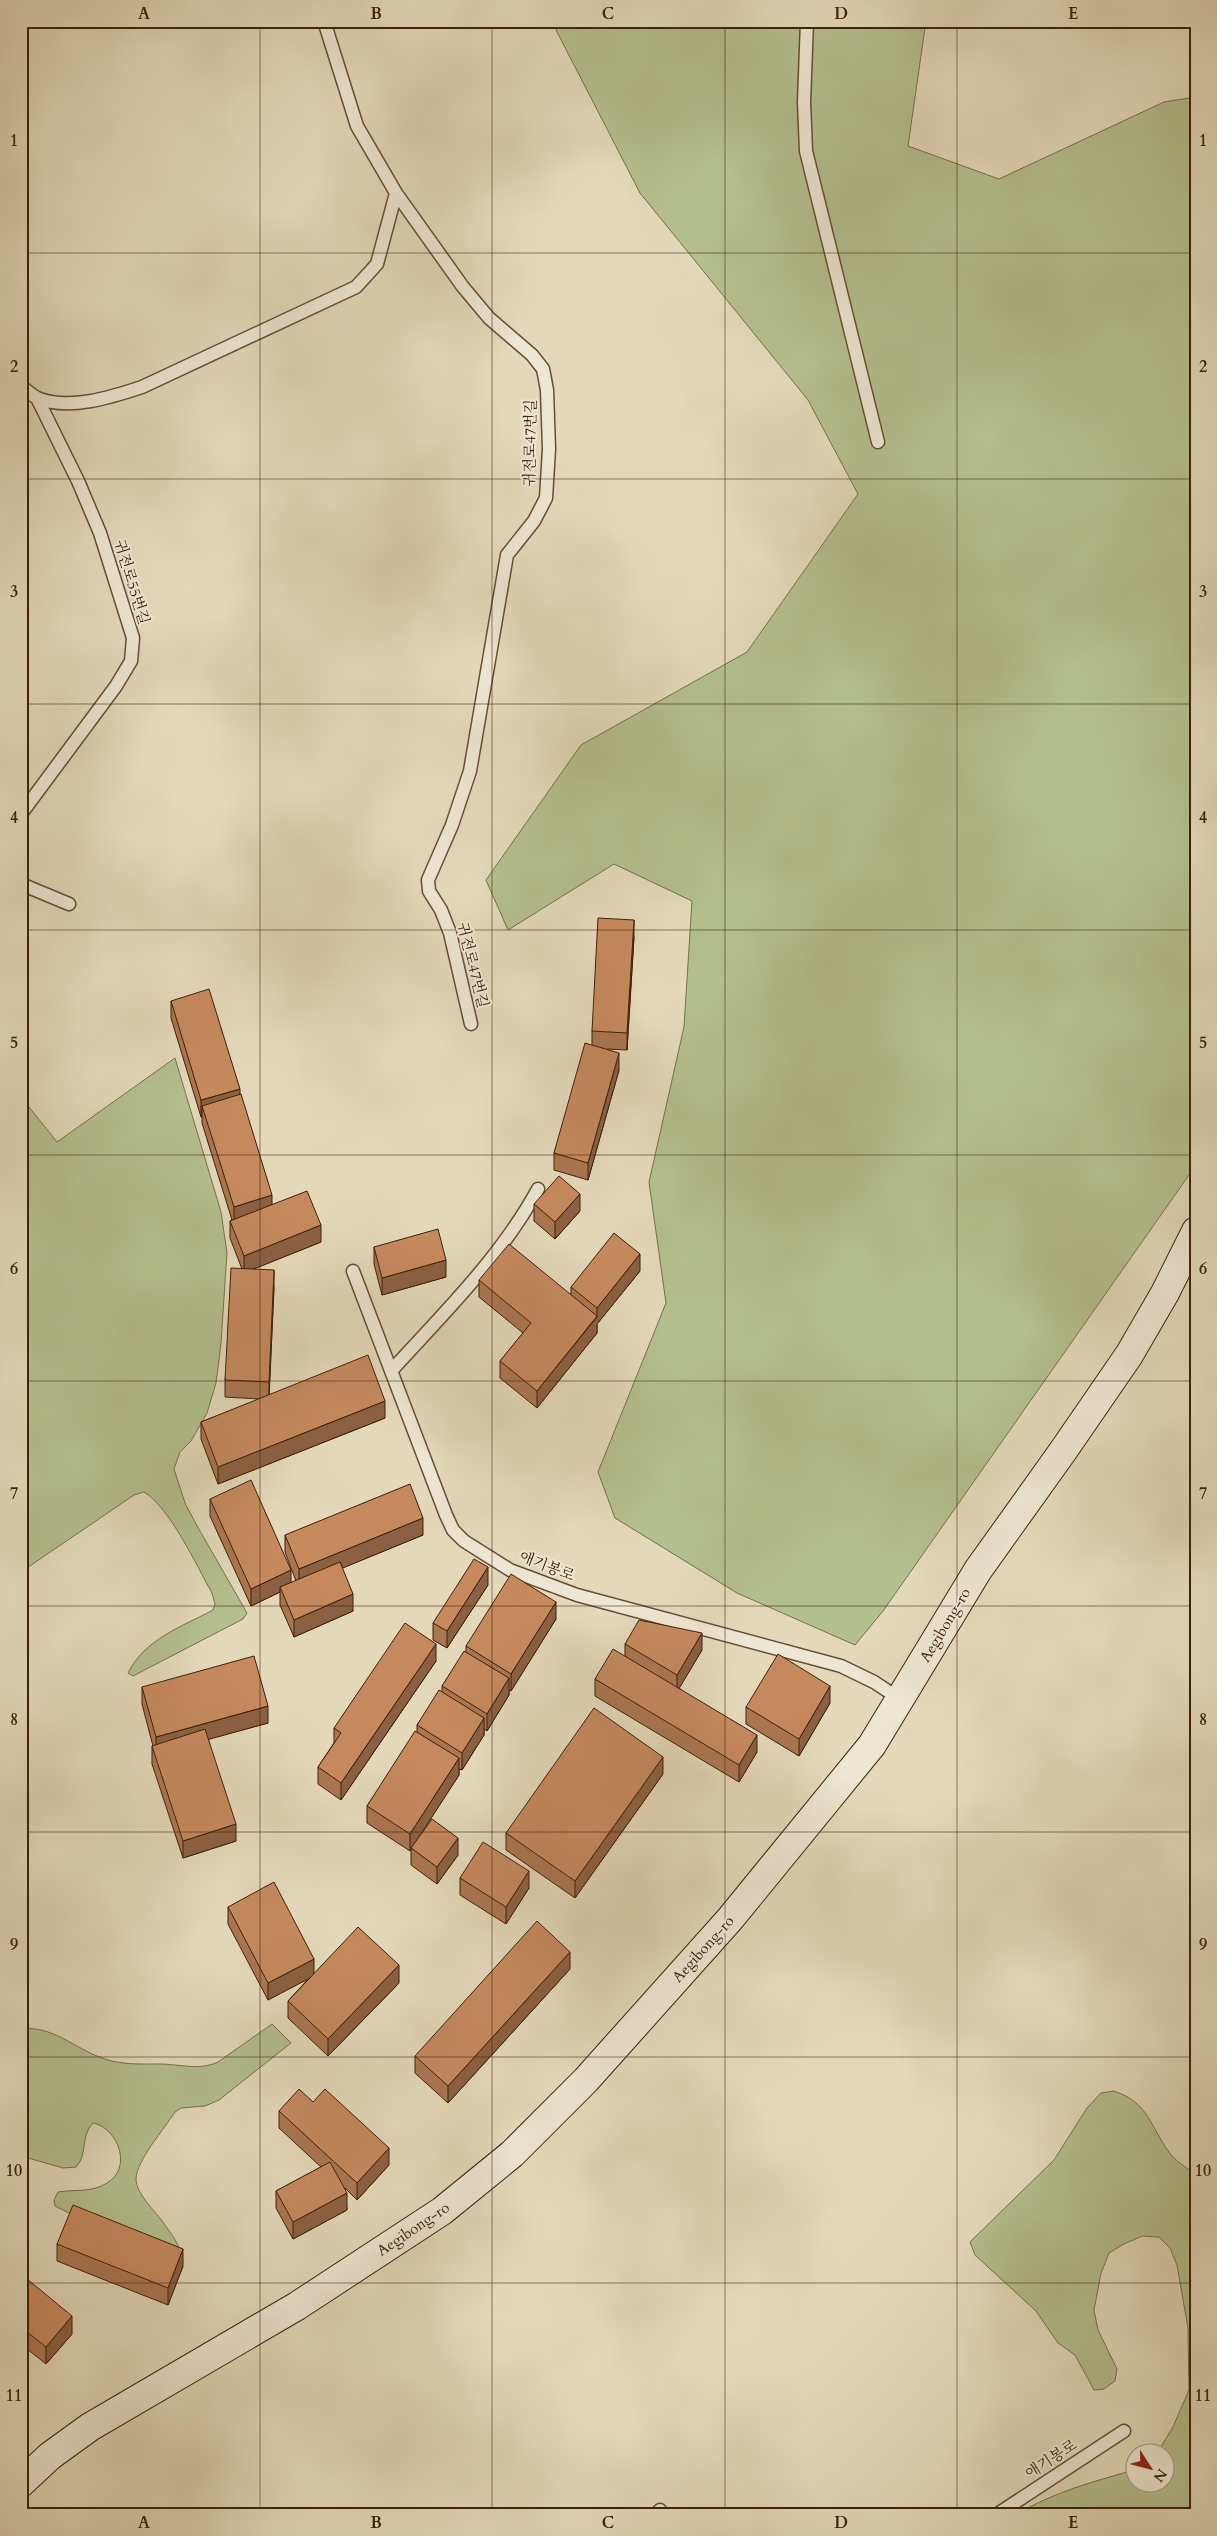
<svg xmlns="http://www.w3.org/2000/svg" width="1217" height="2536" viewBox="0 0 1217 2536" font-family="Cardo,'Noto Serif KR',serif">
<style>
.green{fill:#b4bf8f;stroke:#78704c}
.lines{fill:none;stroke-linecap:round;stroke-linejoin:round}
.service-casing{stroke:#664e35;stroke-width:15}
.secondary-casing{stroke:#3c2009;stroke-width:30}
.service{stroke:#ede6d2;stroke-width:12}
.secondary{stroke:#ede6d2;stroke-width:28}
.wall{fill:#aa7651;stroke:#3c2009}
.shaded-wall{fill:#8b6042;stroke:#3c2009}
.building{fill:#c6895e;stroke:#3c2009}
.grid{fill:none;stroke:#3c2009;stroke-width:1;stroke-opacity:0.55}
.labels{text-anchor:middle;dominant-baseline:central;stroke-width:4;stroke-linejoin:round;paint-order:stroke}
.street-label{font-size:15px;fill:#3c2009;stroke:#ede6d2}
.neatline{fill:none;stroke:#3c2009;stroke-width:2}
.grid-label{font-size:16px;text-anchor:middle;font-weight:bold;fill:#3c2009}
</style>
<rect width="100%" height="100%" fill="#e3d9ba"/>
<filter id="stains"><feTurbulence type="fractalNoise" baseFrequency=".004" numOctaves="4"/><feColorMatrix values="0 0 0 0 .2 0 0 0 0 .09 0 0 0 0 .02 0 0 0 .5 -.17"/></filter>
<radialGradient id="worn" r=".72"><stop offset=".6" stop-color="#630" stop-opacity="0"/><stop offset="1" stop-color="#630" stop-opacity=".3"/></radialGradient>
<path class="green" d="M559,21H926L908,146L999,179L1164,102L1196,97V1165L883,1611L855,1645L737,1593L615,1518L598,1472L666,1303L649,1182L684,1027L692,901L614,864L508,930L486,880L581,745L747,652L858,494L808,400L640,193L556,30Z
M175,1058L221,1212L227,1253L221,1343L216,1383L207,1413L191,1441L180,1452L174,1469L185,1503L196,1524L247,1613L243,1619L133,1676L128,1673C145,1639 181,1627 213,1610L215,1604L212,1593C196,1565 171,1509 144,1492L134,1495L21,1572V1097L57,1142Z
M272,2024L291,2043L219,2100L205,2106L181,2108L175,2112C165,2128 136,2161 136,2179C136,2193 154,2210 162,2221C170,2232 178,2242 182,2255L79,2218L55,2206L54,2200L58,2192C76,2189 91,2193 107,2183C133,2168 118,2128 93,2123C80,2136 88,2155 76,2167L63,2168L21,2156V2029C52,2025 74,2048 102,2058C121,2065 139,2064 159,2064C180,2064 199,2071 218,2062Z
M1114,2091C1149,2103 1150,2126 1169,2152C1175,2161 1187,2168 1196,2175V2515H1015C1057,2491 1089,2483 1134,2470V2484H1164V2454L1157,2453L1173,2427L1189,2390L1188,2328L1177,2265L1170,2248L1159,2237L1142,2236L1122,2245L1109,2253L1101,2273L1094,2310L1098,2330L1117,2369L1115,2381L1104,2389L1094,2390L1075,2355L1058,2343L1036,2311L975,2255L970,2242L1054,2160L1087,2108L1101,2093Z"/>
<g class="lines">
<g class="service-casing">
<path id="service" d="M324,21L357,126L396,193L463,287L489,318L532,355L543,369L547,390L549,449L546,498L534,521L507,555L470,771L452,825L428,880L429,891L441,910L450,933L471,1024
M807,21L804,102L806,151L878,442
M21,386C26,390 32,395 37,398C69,411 112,397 142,387L356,287L377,264L396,193
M21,814L116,686L131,661L133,638L100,533L78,481L37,398
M21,884L69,904
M353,1271L446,1515L453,1530L464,1541L510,1570L577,1595L841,1666L874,1682L900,1699
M392,1370C444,1313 501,1257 538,1189
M655,2515L660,2510
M996,2515L1124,2431"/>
</g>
<g class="secondary-casing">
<path id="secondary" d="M21,2483L50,2456L90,2427L297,2306L442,2211L512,2154L586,2080L730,1919L872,1745L978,1570L1063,1451L1129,1355L1165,1293L1196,1231"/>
</g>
<use href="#service" class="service"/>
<use href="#secondary" class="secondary"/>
</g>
<path class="wall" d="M634,937L627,1050L607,1049L619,1070L588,1180L554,1170V1153L592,1045V1031Z
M171,1001L240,1094L272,1205L321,1242L253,1269L274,1287L269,1395L385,1418L218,1484L201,1439V1422L260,1399L225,1397V1380L242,1269L230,1238V1221L232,1220L202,1123V1117H201L171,1018Z
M534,1204L580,1211L555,1239L534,1221Z
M374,1247L446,1277L382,1295L374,1264Z
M640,1271L597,1324V1333L537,1408L500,1378V1361L523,1333L479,1297V1280L571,1294V1287Z
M210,1499L291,1583L296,1581L285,1552V1535H423L342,1568L353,1611L294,1637L280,1605V1592L251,1606L210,1516Z
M488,1585L447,1648L433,1640V1623Z
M556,1619L511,1691L509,1690V1695L487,1731L484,1729V1735L462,1770L459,1769V1775L414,1844L458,1855L437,1884L411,1865V1849L410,1851L367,1823V1806L417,1732V1725L442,1691V1686L466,1652V1646Z
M625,1644L702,1650L679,1688L757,1752L739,1782L595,1696V1679L625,1656Z
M436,1661L341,1800L318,1784V1767L334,1743V1728Z
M142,1687L268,1723L208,1739L236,1841L183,1858L152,1764V1746H153L142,1704Z
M830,1703L799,1756L746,1724V1707Z
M663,1774L575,1898L506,1850V1833Z
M460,1878L529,1888L506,1924L460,1895Z
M228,1907L314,1974L399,1983L328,2056L288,2018V2001L310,1977L268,2000L228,1924Z
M570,1969L448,2103L415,2073V2056Z
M313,2102L389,2165L357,2200L345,2188L347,2210L293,2239L276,2208V2191L321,2167L279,2128V2111Z
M57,2244L183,2266L168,2305L57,2261Z
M21,2274L72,2334L46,2364L21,2344Z"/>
<path class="shaded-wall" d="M634,920V937L627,1050V1033Z
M619,1053V1070L588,1180V1163Z
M240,1089V1106H202V1117H201V1100Z
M580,1194V1211L555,1239V1222Z
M272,1195V1212L234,1224V1207Z
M321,1225V1242L244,1273V1256Z
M640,1254V1271L597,1324V1333L537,1408V1391L597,1317V1308Z
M446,1260V1277L382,1295V1278Z
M274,1270V1287L269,1399V1382Z
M385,1401V1418L218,1484V1467Z
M423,1518V1535L299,1586V1569Z
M488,1567V1585L447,1648V1631Z
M291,1570V1587H280V1592L251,1606V1589Z
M353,1594V1611L294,1637V1620Z
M556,1602V1619L511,1691V1674Z
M702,1633V1650L677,1692V1675Z
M436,1644V1661L341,1800V1783Z
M509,1678V1695L487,1731V1714Z
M830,1686V1703L799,1756V1739Z
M268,1706V1723L156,1754V1737Z
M484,1718V1735L462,1770V1753Z
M757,1735V1752L739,1782V1765Z
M663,1757V1774L575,1898V1881Z
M459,1758V1775L410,1851V1834Z
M236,1824V1841L183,1858V1841Z
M458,1838V1855L437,1884V1867Z
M529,1871V1888L506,1924V1907Z
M570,1952V1969L448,2103V2086Z
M314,1959V1976L268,2000V1983Z
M399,1965V1983L328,2056V2039Z
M389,2148V2165L357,2200V2183Z
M347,2193V2210L293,2239V2222Z
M183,2249V2266L168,2305V2288Z
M72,2316V2334L46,2364V2347Z"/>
<path class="building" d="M598,918L634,920L627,1033L592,1031Z
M209,989L240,1089L201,1100L171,1001Z
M585,1043L619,1053L588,1163L554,1153Z
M241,1094L272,1195L234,1207L202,1106Z
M559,1176L580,1194L555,1222L534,1204Z
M307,1191L321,1225L244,1256L230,1221Z
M438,1229L446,1260L382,1278L374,1247Z
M614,1233L640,1254L597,1308L571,1287Z
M509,1244L597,1316L537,1391L500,1361L531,1323L479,1280Z
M231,1268L274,1270L269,1382L225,1380Z
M368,1355L385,1401L218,1467L201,1422Z
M251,1480L291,1570L251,1589L210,1499Z
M410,1484L423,1518L299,1569L285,1535Z
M474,1559L488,1567L447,1631L433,1623Z
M340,1562L353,1594L294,1620L280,1587Z
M511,1574L556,1602L511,1674L466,1646Z
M639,1620L702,1633L677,1675L625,1644Z
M405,1623L436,1644L341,1783L318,1767L341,1733L334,1728Z
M613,1649L757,1735L739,1765L595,1679Z
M464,1651L509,1678L487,1714L442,1686Z
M778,1654L830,1686L799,1739L746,1707Z
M254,1656L268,1706L156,1737L142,1687Z
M439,1690L484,1718L462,1753L417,1725Z
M594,1708L663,1757L575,1881L506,1833Z
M205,1729L236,1824L183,1841L152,1746Z
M415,1731L459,1758L410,1834L367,1806Z
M432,1819L458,1838L437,1867L411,1848Z
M483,1842L529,1871L506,1907L460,1878Z
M274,1882L314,1959L268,1983L228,1907Z
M537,1921L570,1952L448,2086L415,2056Z
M358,1927L399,1965L328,2039L288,2001Z
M299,2089L313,2102L325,2089L389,2148L357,2183L279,2111Z
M330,2162L347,2193L293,2222L276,2191Z
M73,2205L183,2249L168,2288L57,2244Z
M21,2274L72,2316L46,2347L21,2327Z"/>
<path class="grid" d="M260,21V2515M492,21V2515M725,21V2515M957,21V2515M21,253H1196M21,479H1196M21,704H1196M21,930H1196M21,1155H1196M21,1381H1196M21,1606H1196M21,1832H1196M21,2057H1196M21,2283H1196"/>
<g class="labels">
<g class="street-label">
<text transform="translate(530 443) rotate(-89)">귀전로47번길</text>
<text transform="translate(132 582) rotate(73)">귀전로55번길</text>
<text transform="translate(473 965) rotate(76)">귀전로47번길</text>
<text transform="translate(547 1566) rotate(21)">애기봉로</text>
<text transform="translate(945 1625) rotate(-59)">Aegibong-ro</text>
<text transform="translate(703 1949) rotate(-48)">Aegibong-ro</text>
<text transform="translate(413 2229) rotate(-34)">Aegibong-ro</text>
<text transform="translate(1051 2459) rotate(-33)">애기봉로</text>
</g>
</g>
<rect width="1217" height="2536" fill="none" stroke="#e3d9ba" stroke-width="55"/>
<g transform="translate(1150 2468) rotate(126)"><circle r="24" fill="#ede6d2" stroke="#a69782"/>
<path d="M0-4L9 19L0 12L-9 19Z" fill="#8f2418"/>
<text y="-8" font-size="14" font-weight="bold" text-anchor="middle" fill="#3c2009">N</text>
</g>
<rect x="28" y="28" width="1162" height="2480" class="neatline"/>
<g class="grid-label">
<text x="144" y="19">A</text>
<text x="376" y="19">B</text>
<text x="608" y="19">C</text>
<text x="841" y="19">D</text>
<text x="1073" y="19">E</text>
<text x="14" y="146">1</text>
<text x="1203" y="146">1</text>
<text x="14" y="372">2</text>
<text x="1203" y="372">2</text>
<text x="14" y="597">3</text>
<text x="1203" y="597">3</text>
<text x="14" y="823">4</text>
<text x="1203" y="823">4</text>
<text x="14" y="1048">5</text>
<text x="1203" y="1048">5</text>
<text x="14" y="1274">6</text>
<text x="1203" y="1274">6</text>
<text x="14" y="1499">7</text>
<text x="1203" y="1499">7</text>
<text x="14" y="1725">8</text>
<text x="1203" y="1725">8</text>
<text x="14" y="1950">9</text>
<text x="1203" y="1950">9</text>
<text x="14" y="2176">10</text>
<text x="1203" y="2176">10</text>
<text x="14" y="2401">11</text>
<text x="1203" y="2401">11</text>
<text x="144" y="2528">A</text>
<text x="376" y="2528">B</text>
<text x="608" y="2528">C</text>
<text x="841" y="2528">D</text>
<text x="1073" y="2528">E</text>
</g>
<rect width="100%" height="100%" filter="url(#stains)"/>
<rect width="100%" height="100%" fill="url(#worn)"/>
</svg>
